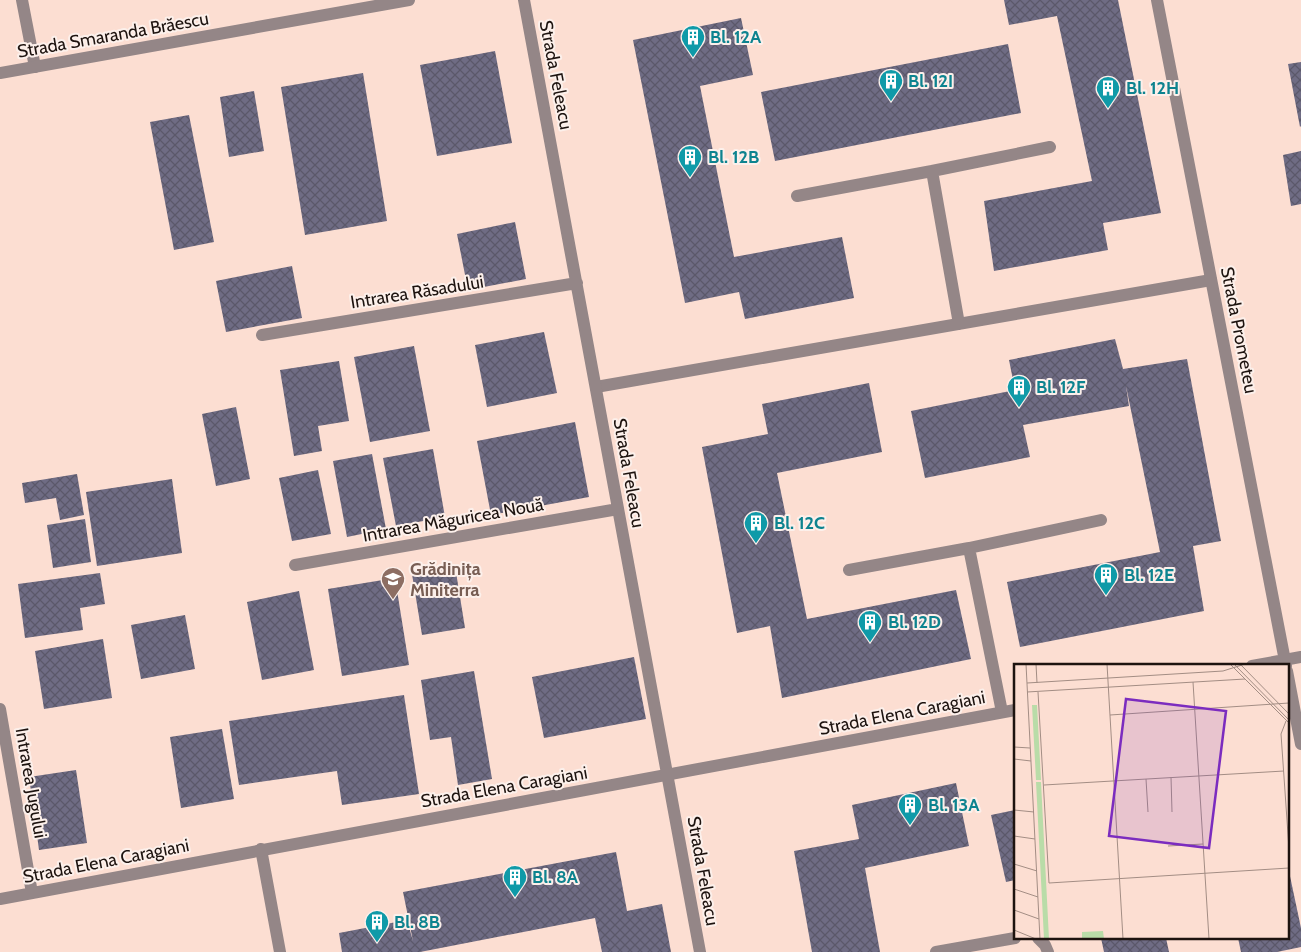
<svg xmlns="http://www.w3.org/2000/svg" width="1301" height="952" viewBox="0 0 1301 952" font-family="Cabin,sans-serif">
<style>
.building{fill:url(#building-cross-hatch)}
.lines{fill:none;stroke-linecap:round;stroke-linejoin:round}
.service{stroke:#948687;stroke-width:12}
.minor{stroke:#948687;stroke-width:12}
.labels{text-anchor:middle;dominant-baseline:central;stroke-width:4;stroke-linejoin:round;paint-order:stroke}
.street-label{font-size:18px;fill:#1d130f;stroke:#fcf0eb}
.culture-label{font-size:18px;font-weight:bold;fill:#0d838f;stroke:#fcf0eb;text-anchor:start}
.education-label{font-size:18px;font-weight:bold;fill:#785e54;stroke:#fcf0eb;text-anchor:start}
.inset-road{fill:none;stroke:#a38d84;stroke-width:1}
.view{fill:#7b2cbf;fill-opacity:0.15;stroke:#7b2cbf;stroke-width:2.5}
.inset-edge{fill:none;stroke:#1d130f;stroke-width:2.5}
</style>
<defs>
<pattern id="building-cross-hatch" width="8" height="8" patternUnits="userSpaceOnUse" patternTransform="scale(1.25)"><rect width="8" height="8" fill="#6f6c84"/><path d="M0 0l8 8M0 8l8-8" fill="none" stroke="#5b586a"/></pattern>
</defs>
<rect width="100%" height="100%" fill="#fcded2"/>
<path class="building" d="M1004,0H1118L1161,213L1103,223L1108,250L994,271L984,201L1092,181L1057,16L1009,25Z
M741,18L753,75L700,86L734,257L842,237L854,298L745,319L739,292L685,303L633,40Z
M1008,44L1021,113L775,161L761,92Z
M495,51L512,143L437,156L420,65Z
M1301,62V126L1300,127L1288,64Z
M363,73L387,221L305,235L281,87Z
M254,91L264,151L229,157L220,97Z
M189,115L214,242L174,250L150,122Z
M1301,151V204L1291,206L1283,155Z
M515,222L526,279L468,290L457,234Z
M292,266L302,318L226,332L216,281Z
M544,332L557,393L487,407L475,345Z
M1115,339L1123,369L1187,359L1221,541L1193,546L1204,611L1020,647L1007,582L1160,552L1126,386L1129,406L1023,425L1030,457L925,478L911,411L1015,390L1009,360Z
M414,346L430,431L370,442L354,357Z
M339,361L349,421L318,426L322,451L294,456L280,370Z
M869,383L882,452L777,473L807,619L956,590L971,659L782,698L770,626L737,633L702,447L768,434L762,404Z
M236,407L250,479L216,486L202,414Z
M575,422L589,497L491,515L477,441Z
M433,449L445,517L396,526L383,458Z
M372,454L386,529L347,537L333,461Z
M318,470L331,534L292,541L279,478Z
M77,474L84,515L60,520L56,498L25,503L22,483Z
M172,479L182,553L97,566L86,492Z
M85,519L91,562L53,568L47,525Z
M455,566L465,628L422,635L412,574Z
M100,573L105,604L80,608L83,630L25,638L18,584Z
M395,578L409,665L342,676L328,589Z
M299,591L314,670L262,680L247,602Z
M185,615L195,669L141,679L131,625Z
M103,639L112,698L44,709L35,651Z
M634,657L646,719L544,738L532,677Z
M474,671L492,779L458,785L451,737L430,740L421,680Z
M404,695L419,794L342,805L337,771L239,785L229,721Z
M222,729L234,799L181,808L170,737Z
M76,770L87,843L39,850L29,777Z
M956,783L969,846L865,868L880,952H812L794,851L859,839L852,805Z
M1015,810V880L1006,882L991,815Z
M616,852L627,911L662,904L671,952H602L595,918L420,952H342L339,933L407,920L413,941L403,892Z
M1287,862L1301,928V947L1277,952H1241L1238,938H1287Z
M1101,938H1166L1169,952H1104Z"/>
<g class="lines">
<path class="service" d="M22,0L35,67
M797,196L932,171
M959,324L932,171L1050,147
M596,387L1211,280
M969,548L1002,712
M849,570L969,548L1101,520
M261,849L280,952
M1038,938L1045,945L1048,952
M936,952L1015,938"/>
<path class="minor" d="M524,0L700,952
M1157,0L1286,666
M0,73L409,0
M262,335L577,283
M295,565L618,509
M1252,666L1301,657
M1287,671L1301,744
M0,709L32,893
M0,899L1015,710"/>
</g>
<defs>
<g id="building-pin" transform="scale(1.25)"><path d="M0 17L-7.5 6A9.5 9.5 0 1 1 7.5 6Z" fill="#0f9aa8" stroke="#fcf0eb"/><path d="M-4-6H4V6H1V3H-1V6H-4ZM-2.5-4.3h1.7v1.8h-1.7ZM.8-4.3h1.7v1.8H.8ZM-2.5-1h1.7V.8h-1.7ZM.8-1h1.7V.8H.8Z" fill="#fff"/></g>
<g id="school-pin" transform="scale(1.25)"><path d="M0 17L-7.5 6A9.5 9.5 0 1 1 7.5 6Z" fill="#8d6e63" stroke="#fcf0eb"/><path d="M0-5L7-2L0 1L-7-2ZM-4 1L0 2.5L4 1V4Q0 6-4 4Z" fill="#fff"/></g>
</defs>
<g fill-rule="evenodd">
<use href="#building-pin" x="693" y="37"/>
<use href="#building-pin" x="891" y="81"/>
<use href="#building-pin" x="1108" y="88"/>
<use href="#building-pin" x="690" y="157"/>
<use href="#building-pin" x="1019" y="387"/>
<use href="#building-pin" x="756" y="523"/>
<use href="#building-pin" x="1106" y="575"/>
<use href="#school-pin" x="393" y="579"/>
<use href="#building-pin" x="870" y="622"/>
<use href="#building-pin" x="910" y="805"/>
<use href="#building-pin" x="515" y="877"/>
<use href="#building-pin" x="377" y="922"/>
</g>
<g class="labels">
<g class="street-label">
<text transform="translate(113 35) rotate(-10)">Strada Smaranda Brăescu</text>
<text transform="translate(556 75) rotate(79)">Strada Feleacu</text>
<text transform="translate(417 292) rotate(-9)">Intrarea Răsadului</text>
<text transform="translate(1239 330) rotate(79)">Strada Prometeu</text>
<text transform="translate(629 473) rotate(80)">Strada Feleacu</text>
<text transform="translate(453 520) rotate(-10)">Intrarea Măguricea Nouă</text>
<text transform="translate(902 713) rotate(-11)">Strada Elena Caragiani</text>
<text transform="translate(31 783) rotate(80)">Intrarea Jugului</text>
<text transform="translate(504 787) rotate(-10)">Strada Elena Caragiani</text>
<text transform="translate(106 861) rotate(-11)">Strada Elena Caragiani</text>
<text transform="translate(703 871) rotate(80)">Strada Feleacu</text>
</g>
<g class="culture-label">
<text x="710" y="37">Bl. 12A</text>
<text x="908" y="81">Bl. 12I</text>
<text x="1126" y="88">Bl. 12H</text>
<text x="708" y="157">Bl. 12B</text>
<text x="1036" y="387">Bl. 12F</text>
<text x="774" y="523">Bl. 12C</text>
<text x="1124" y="575">Bl. 12E</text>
<text x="888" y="622">Bl. 12D</text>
<text x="928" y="805">Bl. 13A</text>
<text x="532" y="877">Bl. 8A</text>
<text x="394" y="922">Bl. 8B</text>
</g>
<g class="education-label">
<text x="410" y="569">Grădinița<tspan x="410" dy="21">Miniterra</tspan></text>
</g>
</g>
<g transform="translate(1014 664)">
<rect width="275" height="275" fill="#fcded2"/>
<path d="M18,41H23L27,116H22ZM22,118H27L35,275H30ZM89,267L90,275H68V268Z" fill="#b9dca8"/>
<path class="inset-road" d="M12,0L26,275M22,0L23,19M93,0L109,275M216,0L275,59M220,0L275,56M226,0L275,50M179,18L195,275M13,19L209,7L231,0M13,28L231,15M24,28L35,219L275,204M96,51L275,39M272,57L267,70L275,185M0,83L16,84M0,95L17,97M157,113L158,148M132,115L134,148M30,121L270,107M0,146L20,148M0,172L21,175M154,182L189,180M0,200L23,207M0,225L24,233M0,246L25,255M0,266L22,275"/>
<path class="view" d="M112,35L212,47L195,184L95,172Z"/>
<rect width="275" height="275" class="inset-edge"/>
</g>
</svg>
